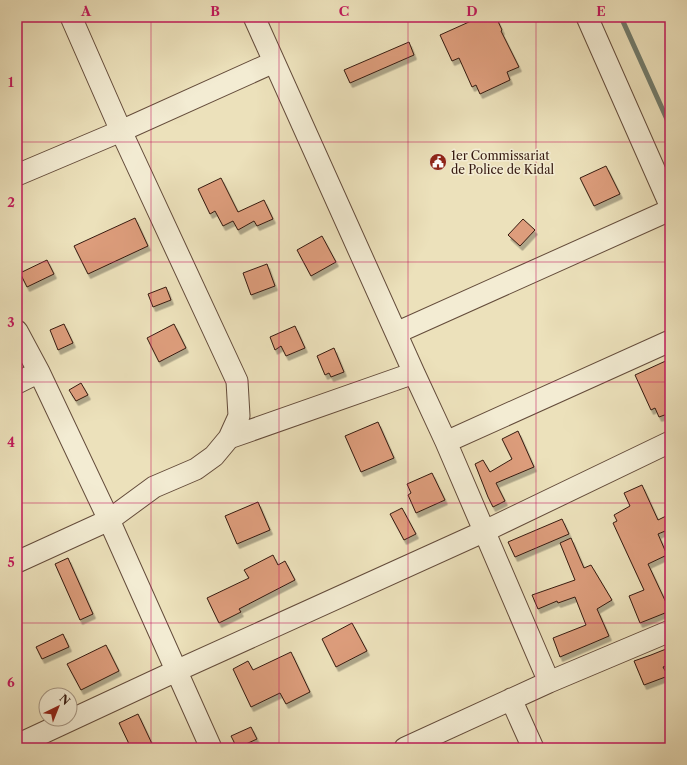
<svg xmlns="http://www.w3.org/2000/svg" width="687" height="765" viewBox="0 0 687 765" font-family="'Libre Caslon Text',serif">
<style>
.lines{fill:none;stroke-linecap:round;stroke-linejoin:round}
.stream{stroke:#727c6d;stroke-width:5}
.building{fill:#dd9d7b;stroke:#361a10;filter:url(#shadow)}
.minor-casing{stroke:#644c3b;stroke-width:23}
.minor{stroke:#f3ecd3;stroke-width:21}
.grid{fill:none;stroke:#c2185b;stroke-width:1;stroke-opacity:0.55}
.labels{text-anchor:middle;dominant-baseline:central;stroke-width:3;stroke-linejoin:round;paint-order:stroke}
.poi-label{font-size:12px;fill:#361a10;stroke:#f3ecd3;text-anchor:start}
.neatline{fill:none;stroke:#c2185b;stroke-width:1.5}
.grid-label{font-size:13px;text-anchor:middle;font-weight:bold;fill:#c2185b}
</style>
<defs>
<filter id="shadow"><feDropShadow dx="2.5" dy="4.5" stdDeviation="0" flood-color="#0004"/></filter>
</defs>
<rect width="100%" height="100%" fill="#ece1bb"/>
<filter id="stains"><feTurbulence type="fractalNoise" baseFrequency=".005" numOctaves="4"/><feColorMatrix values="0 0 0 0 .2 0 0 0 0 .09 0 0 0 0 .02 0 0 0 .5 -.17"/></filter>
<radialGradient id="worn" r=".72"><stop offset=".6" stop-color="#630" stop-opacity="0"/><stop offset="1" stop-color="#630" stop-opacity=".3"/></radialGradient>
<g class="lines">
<path class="stream" d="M621,17L670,126"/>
</g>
<path class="building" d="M480,17H496L502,30L501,31L519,67L507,72L510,80L480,94L476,85L472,87L459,58L452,61L440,35Z
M409,42L414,55L350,83L344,70Z
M606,166L620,194L594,206L580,178Z
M221,178L238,212L264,200L273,219L257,226L254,221L238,230L233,221L223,226L215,211L210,214L198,189Z
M135,218L148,246L88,274L74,246Z
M523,219L535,230L520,246L508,235Z
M322,236L336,262L311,276L297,250Z
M47,260L54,274L27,287L20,273Z
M267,264L275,286L251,295L243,273Z
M166,287L171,300L153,307L148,294Z
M64,324L73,343L58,350L50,330Z
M174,324L186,348L159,362L147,338Z
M295,326L305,348L286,356L281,346L275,350L270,337Z
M334,348L344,372L331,377L329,373L325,375L317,356Z
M670,359V413L659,417L655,408L651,410L635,375Z
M81,383L88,395L76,401L69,390Z
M378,422L394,458L361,472L345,436Z
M518,431L534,467L496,483L505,501L493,507L488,497L475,464L483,460L490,472L512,459L502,439Z
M432,473L445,500L416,513L408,495L411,493L407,484Z
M642,485L658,520L666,516L670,526V529L658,534L667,555L648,564L670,611L640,623L629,596L644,590L613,523L617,521L614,515L630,506L624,493Z
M258,502L270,530L237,544L225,516Z
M402,508L416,534L404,540L390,514Z
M562,519L569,534L515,557L508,542Z
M571,538L584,568L591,565L612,600L597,609L609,636L560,657L553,638L586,625L575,597L558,603L557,601L538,609L532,595L575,580L560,543Z
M273,555L278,565L285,561L295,580L239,609L241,612L219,623L207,598L249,578L244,570Z
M68,558L93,614L80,620L55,564Z
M352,623L367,651L336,667L322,639Z
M63,634L69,647L42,659L36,647Z
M106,645L119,671L81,690L67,664Z
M666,649L670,658V664L663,667L668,676L644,685L634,661L651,655Z
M291,652L310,692L286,704L280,693L251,707L233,669L248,661L253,670Z
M138,714L154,748H131L119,723Z
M251,727L257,739L237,748L231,736Z"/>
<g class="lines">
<g class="minor-casing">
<path id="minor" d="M71,17L121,131L237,381L239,416L229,438
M254,17L414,373L446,442L549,682
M587,17L670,205
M17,175L121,131L274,62
M17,331L39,372L109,520L211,748
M396,333L670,210
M17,383L39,372
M446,442L670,341
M17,562L109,520L154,487L196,469L214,456L229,438L414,373
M511,699L533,748
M17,745L176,671L485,531L670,442
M405,748L549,682L670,631"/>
</g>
<use href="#minor" class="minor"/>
</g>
<path class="grid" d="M151,17V748M279,17V748M408,17V748M536,17V748M17,142H670M17,262H670M17,382H670M17,503H670M17,623H670"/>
<defs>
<g id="civic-disc" transform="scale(0.9)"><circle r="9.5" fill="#8f2418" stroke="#f3ecd3"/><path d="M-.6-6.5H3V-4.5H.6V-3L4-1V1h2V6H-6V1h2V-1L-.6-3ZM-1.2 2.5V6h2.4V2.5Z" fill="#fff"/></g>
</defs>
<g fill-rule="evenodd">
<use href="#civic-disc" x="438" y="162"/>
</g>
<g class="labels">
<g class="poi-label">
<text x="451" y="155">1er Commissariat<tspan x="451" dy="14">de Police de Kidal</tspan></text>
</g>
</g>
<rect width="687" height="765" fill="none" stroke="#ece1bb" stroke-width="44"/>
<g transform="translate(58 707) rotate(43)"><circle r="19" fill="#f3ecd3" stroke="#a79885"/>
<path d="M0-3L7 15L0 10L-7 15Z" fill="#8f2418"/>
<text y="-6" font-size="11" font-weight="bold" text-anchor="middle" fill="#361a10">N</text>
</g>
<rect x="22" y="22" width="643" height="721" class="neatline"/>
<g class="grid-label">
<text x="86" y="16">A</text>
<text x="215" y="16">B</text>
<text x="344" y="16">C</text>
<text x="472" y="16">D</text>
<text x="601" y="16">E</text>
<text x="11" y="87">1</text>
<text x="11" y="207">2</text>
<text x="11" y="327">3</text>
<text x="11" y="447">4</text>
<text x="11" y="567">5</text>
<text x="11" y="687">6</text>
</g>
<rect width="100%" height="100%" filter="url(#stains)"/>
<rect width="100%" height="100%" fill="url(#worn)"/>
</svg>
